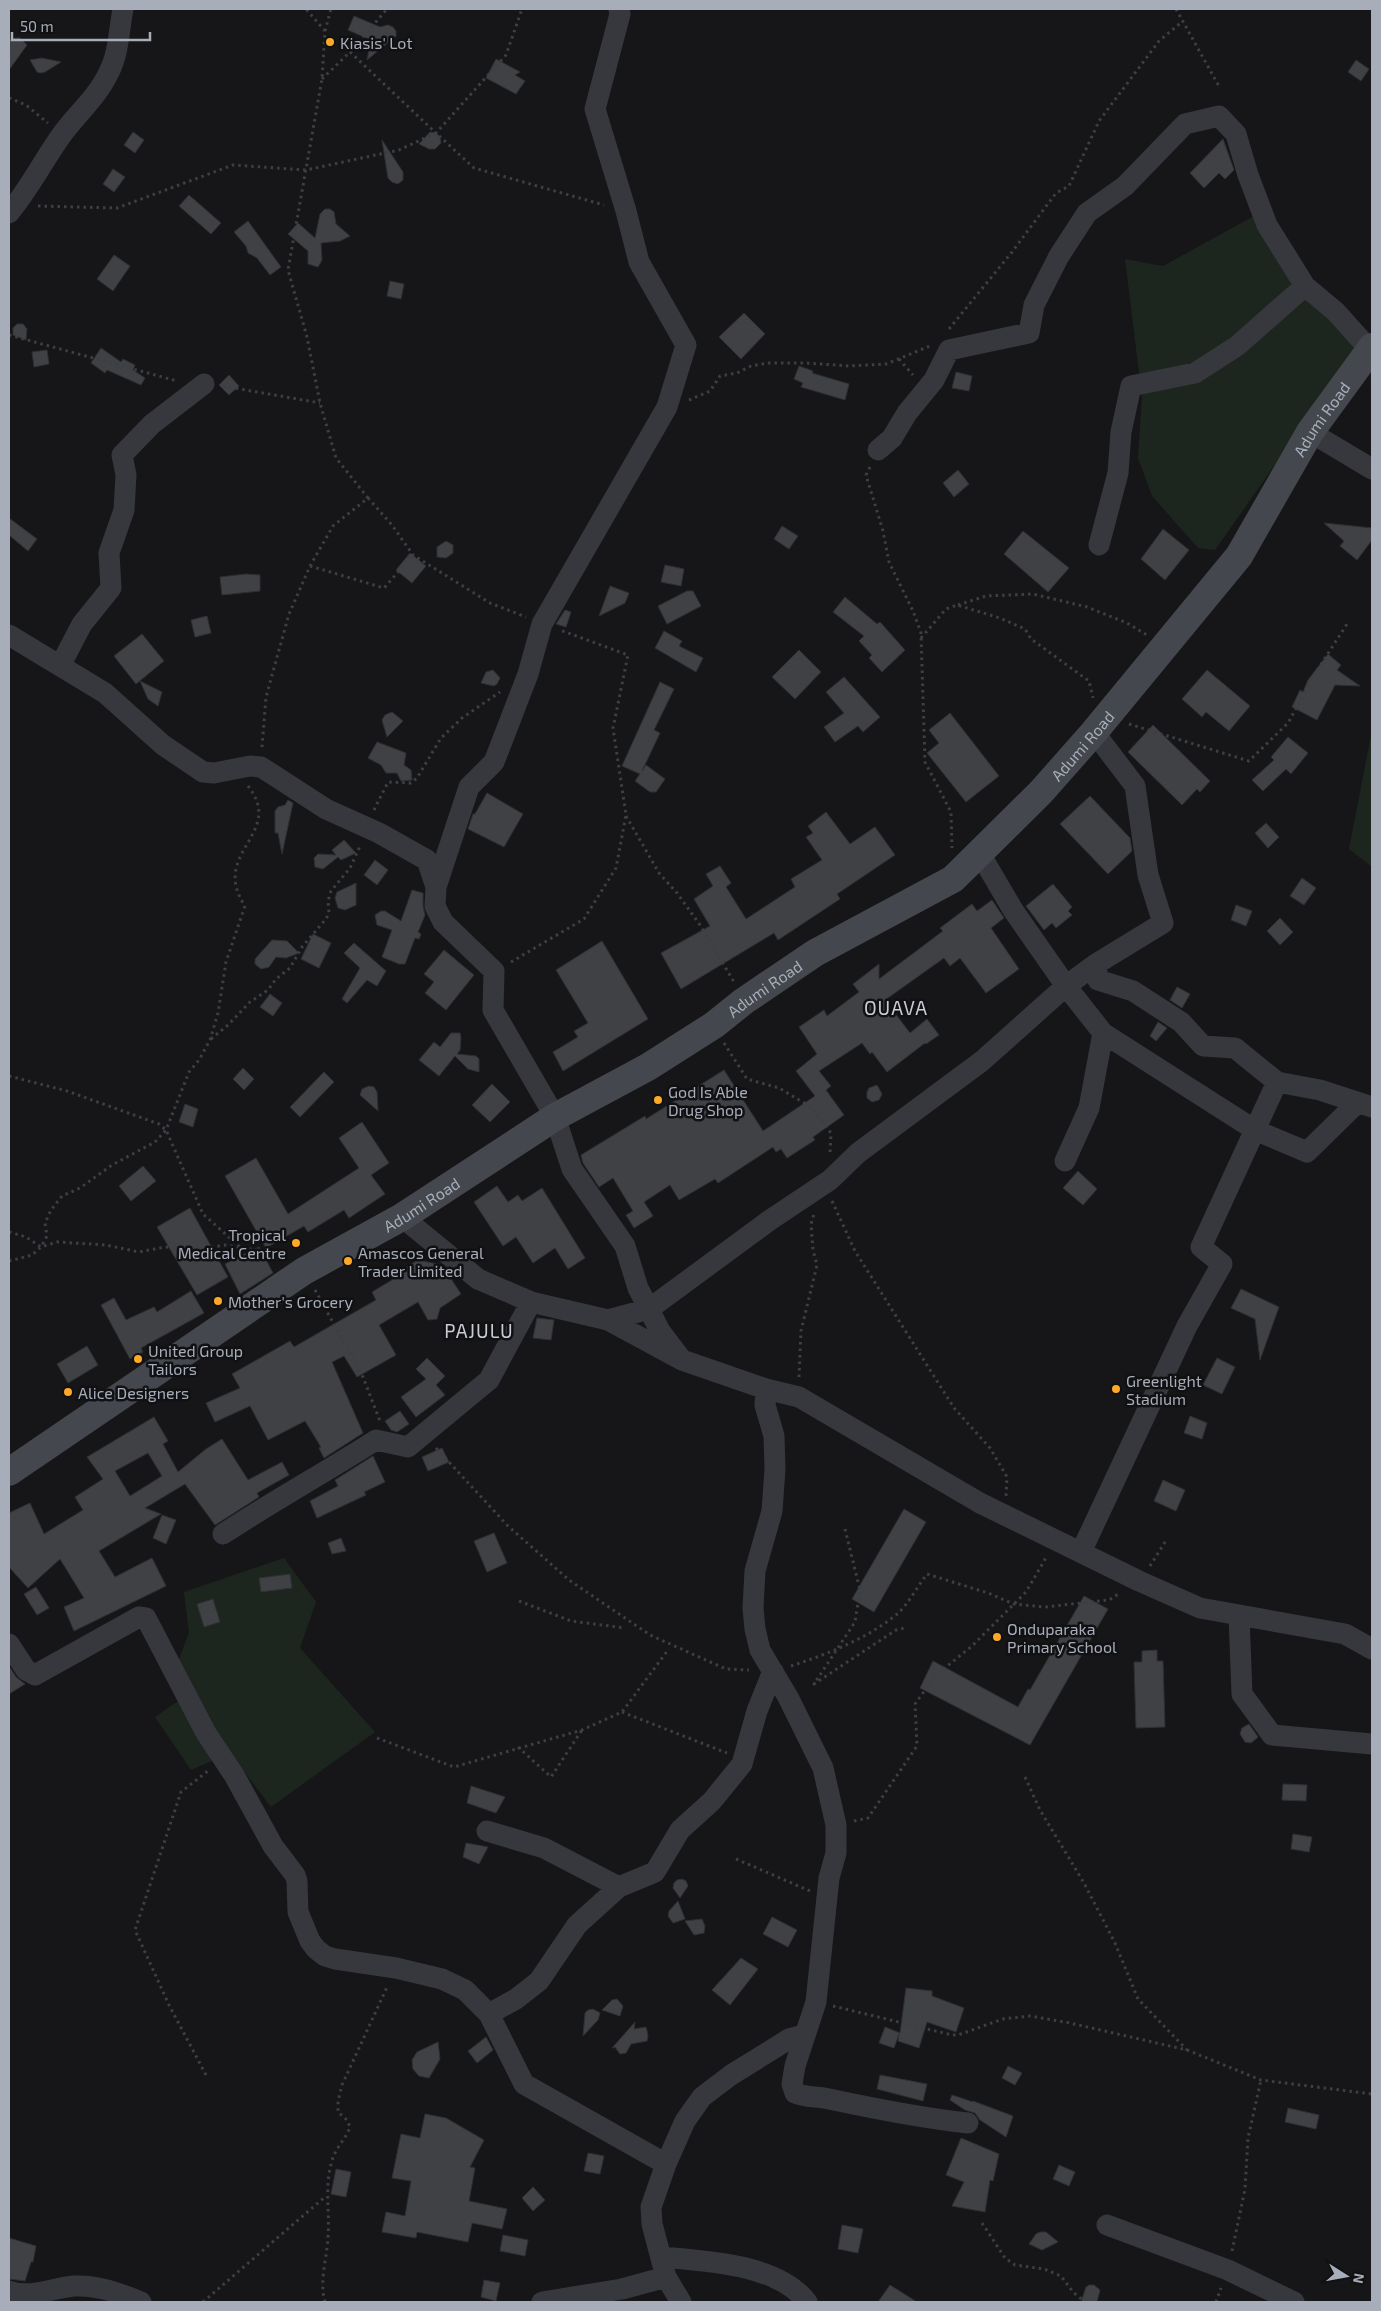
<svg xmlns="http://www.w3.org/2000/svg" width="1381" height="2311" viewBox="0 0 1381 2311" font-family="'Exo 2',sans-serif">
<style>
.green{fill:#1d261e}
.building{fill:#404145;stroke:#2f3034;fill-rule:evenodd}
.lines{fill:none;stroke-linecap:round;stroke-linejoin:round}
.path{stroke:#3c3f44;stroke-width:3;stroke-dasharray:2.5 4;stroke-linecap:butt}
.minor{stroke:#36383d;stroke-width:21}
.secondary{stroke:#44474d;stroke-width:28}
.poi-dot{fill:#ffa927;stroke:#111113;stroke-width:2}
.labels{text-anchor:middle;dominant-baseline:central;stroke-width:5;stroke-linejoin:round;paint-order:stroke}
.poi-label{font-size:16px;fill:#a7adb9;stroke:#111113;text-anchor:start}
.street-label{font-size:16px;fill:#a7adb9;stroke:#111113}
.quarter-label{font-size:19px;letter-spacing:1px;fill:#c8ccd4;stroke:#111113}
</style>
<rect width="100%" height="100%" fill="#161618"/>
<path class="green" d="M1254,216L1288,275L1356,333L1355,351L1215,550L1198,548L1152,496L1138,458L1142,397L1125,259L1163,266Z
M1372,730V867L1349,849Z
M284,1558L316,1602L300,1648L375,1732L271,1807L230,1753L191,1770L155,1717L181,1699L178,1662L189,1632L184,1592Z"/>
<path class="building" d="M354,16L380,27L388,25L393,27L396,31V36L367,60L371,40L348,30Z
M14,38H20L27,45L9,70V40Z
M42,58L61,62L45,72L40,73L37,72L30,60Z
M496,59L520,72L515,75L525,81L516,94L486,78Z
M1356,60L1369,69L1361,81L1348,72Z
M133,132L144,140L135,153L124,145Z
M430,132L436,133L440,137L441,143L435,149H429L419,144Z
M1223,139L1234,170L1225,179L1219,173L1204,188L1190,173Z
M382,140L403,172V180L398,184L392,182L388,178Z
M113,169L125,177L114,192L103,184Z
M189,195L221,223L211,234L179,206Z
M325,209H330L334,212L336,224L350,236L340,241L321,243L322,260L318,267L308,264V251L288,234L298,223L315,238L320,214Z
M248,221L281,267L270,275L257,258L248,253L246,246L234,232Z
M114,255L130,266L113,291L97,279Z
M390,281L404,284L401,299L387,296Z
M744,313L765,334L741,359L719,337Z
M17,324H23L27,329L26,340L13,335V328Z
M101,348L121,362L123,359L135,365L133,370L145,378L141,385L107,370L105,373L91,363Z
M47,350L49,364L34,367L32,352Z
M799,366L813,371L812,373L849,384L845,400L801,387L803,383L794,379Z
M956,372L972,376L969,391L952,388Z
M229,375L239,386L229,395L219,385Z
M958,470L969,484L954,497L943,483Z
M9,518L37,539L28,551L9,535Z
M1324,523L1372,528V540L1357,560L1340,546L1344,541Z
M782,526L798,536L789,549L774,539Z
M1163,529L1189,550L1165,580L1141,559Z
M1023,531L1069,568L1048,592L1004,554Z
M446,541L453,545V553L446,558L437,557V547Z
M410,553L426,566L412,583L396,570Z
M665,565L684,569L681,586L661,582Z
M246,574L260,575V591L222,595L220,577Z
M610,586L629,593L625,603L599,616Z
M687,591H693L701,606L667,624L658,606Z
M845,597L877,624L880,622L905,650L882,672L869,658L872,655L859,641L864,636L833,612Z
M565,610L571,612L566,627L556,624Z
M207,616L211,633L195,637L191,620Z
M664,631L682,641L679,646L703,658L696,672L655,648Z
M142,634L164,661L136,684L114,656Z
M799,650L821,672L795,699L772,677Z
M1328,654L1341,665L1337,670L1360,686L1335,685L1317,720L1292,707L1300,690L1303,692L1308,680Z
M493,670L500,678L497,684L494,686L481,683L486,672Z
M1207,670L1250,706L1229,731L1206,712L1202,717L1182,699Z
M844,677L880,717L863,732L858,726L835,742L824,727L844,713L826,692Z
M140,681L162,692L158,706L148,699Z
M660,682L674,689L654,730L660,733L642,771L646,765L665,779L656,792H650L635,781L640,774L622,766Z
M392,712L403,721L387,737L382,720L385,715Z
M950,713L999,776L966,802L927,753L939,743L929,730Z
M1153,725L1210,781L1200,792L1197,789L1182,805L1128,752Z
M1288,737L1308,753L1291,774L1286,769L1263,791L1252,780L1274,760L1271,757Z
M377,742L406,753L404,765L411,770L412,780L401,781L397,773H386L381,765L368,758Z
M487,793L523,814L504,847L468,829L473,814H475Z
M1090,796L1130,838L1132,851L1108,874L1060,824Z
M288,800L293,803L282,854L278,833H275V811L278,807L285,805Z
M826,812L850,844L875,827L895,855L837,894L840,899L778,940L774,933L681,989L661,953L710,926L694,899L713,886L706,874L720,866L731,883L726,887L746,919L795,887L791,879L822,860L806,837L813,833L808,826Z
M1266,823L1279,837L1268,848L1255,833Z
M344,840L356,853L341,860L338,857L323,869L315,867L314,858L318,854L336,855L332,850Z
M375,860L388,870L377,885L364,875Z
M1302,878L1316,888L1304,905L1290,896Z
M356,883V905L345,910L338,908L335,898L337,892Z
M1053,884L1072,907L1068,911L1072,915L1056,928L1052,923L1044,930L1026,906Z
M412,890L423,893V906L425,915L418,932L421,934L419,939L415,938L405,964H399L382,957L392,930L377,925L375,915L381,911H385L401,921Z
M992,900L1004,918L991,928L1019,969L986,993L960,958L950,966L944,958L885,1000L910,1033L927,1019L939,1035L926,1044L925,1043L887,1072L872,1052L870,1054L862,1043L819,1071L831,1086L826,1090L844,1115L813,1137L815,1140L787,1158L781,1149L776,1152L773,1147L718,1183L715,1179L679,1200L670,1185L644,1202L653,1216L634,1228L626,1215L633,1211L613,1178L599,1187L583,1163L581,1155L645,1116L646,1119L724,1070L763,1131L815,1096L796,1071L817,1054L799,1027L824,1010L827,1016L859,992L853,984L879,964V979L943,931L940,928L972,904L977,911Z
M1236,905L1252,911L1246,926L1231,920Z
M1280,918L1293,932L1280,945L1267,931Z
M313,934L331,943L319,968L301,959Z
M272,940L287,941L299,953L286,958L276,957L269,967L261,969L255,964V959Z
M602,941L648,1019L563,1071L553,1052L578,1037L574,1031L588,1023L556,970Z
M354,943L386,971L377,986L367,980L347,1003L342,999L360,968L344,953Z
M444,950L474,975L446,1010L425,993L434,982L424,974Z
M1177,987L1190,994L1182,1008L1170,1000Z
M270,994L282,1003L273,1016L260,1007Z
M1158,1022L1167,1028L1156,1041L1150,1036Z
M451,1033H460L461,1038L460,1050L457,1054L476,1056L479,1059V1072L468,1069L455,1056L439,1076L419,1060L434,1042L440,1047Z
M243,1068L254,1079L244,1090L233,1079Z
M324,1072L334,1082L300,1117L290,1107Z
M492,1084L510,1102L490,1122L472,1105Z
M877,1085L882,1094L879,1100L872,1102L867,1098V1092L869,1088Z
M369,1086L374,1087L377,1092L378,1111L360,1095L362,1089Z
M185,1104L198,1109L193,1127L179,1122Z
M362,1122L389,1163L371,1175L385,1194L349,1218L344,1210L308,1232L304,1226L266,1248L225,1176L256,1158L288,1214L359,1168L339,1138Z
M143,1166L156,1181L131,1201L119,1186Z
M1078,1171L1097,1189L1083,1205L1063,1188Z
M497,1186L508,1202L518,1195L522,1201L542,1188L585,1258L568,1269L555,1248L533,1263L516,1237L503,1246L474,1202Z
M190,1208L228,1277L197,1295L157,1227Z
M259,1247L273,1273L240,1294L225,1264Z
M418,1260L442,1265L461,1294L440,1308L437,1319L428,1320L418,1302L379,1325L396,1355L357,1377L344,1356L332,1362L363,1433L324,1458L319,1448L321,1447L305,1421L268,1440L250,1406L215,1422L206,1403L240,1388L232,1374L290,1341L294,1347L376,1300L372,1292L397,1277L395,1274Z
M1241,1289L1279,1307L1260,1360L1255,1319L1231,1308Z
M191,1291L204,1313L141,1348L143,1352L130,1359L101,1305L114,1298L126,1320L154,1307L157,1312Z
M537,1318L554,1320L551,1340L533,1338Z
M87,1346L98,1365L68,1383L57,1364Z
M427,1358L445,1376L436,1385L445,1395L416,1417L401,1397L426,1379L416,1369Z
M1217,1358L1235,1367L1222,1394L1203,1385Z
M400,1411L409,1424L397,1432L391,1430L385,1421Z
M1190,1416L1207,1423L1202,1439L1184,1433Z
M154,1417L168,1441L163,1444L178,1472L206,1449L222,1439L248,1480L282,1462L289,1475L257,1493L259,1497L215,1525L185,1484L145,1508L161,1514L99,1551L115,1577L152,1558L166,1586L74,1631L64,1607L84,1598L60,1559L28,1588L9,1567V1513L30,1503L44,1534L83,1510L75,1497L103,1479L87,1457ZM148,1453L162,1476L130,1496L115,1471Z
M442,1448L449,1462L428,1471L422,1457Z
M373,1456L385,1482L364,1492L366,1495L317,1518L310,1501L338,1486L335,1480Z
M1163,1480L1185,1490L1176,1511L1154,1501Z
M904,1509L926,1522L874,1612L852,1599Z
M162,1515L176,1520L166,1544L153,1538Z
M494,1533L507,1563L487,1572L474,1541Z
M341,1538L346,1551L332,1554L328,1543Z
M290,1574L292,1588L261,1592L259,1578Z
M36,1587L49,1608L37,1615L24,1594Z
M1084,1596L1108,1609L1030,1745L920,1688L933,1661L1018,1707L1028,1689L1030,1690Z
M213,1599L220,1622L204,1627L197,1604Z
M1157,1650V1661H1163L1165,1727L1136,1728L1134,1662H1142V1651Z
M9,1666L16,1677L25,1684L9,1694Z
M1249,1724L1258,1737L1251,1743L1245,1742L1240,1734L1242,1728Z
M1283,1784L1307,1785L1306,1801L1282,1800Z
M471,1786L505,1797L496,1813L467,1803Z
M1293,1834L1312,1837L1309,1852L1291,1849Z
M466,1843L488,1847L479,1864L463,1857Z
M682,1879L686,1881L688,1886L680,1898L673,1888L674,1883L677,1880Z
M678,1901L685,1919L673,1923L668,1916L669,1911Z
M772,1917L797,1930L788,1947L763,1934Z
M702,1919L705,1926L704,1933L694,1935L685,1921Z
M741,1958L758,1969L730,2005L712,1990Z
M906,1988L932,1991V1996L964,2008L956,2032L927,2022L919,2048L898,2041L899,2034L894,2048L879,2043L885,2027L900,2033Z
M617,1999L623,2006L620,2016L602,2010L612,2000Z
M593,2009L600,2013L598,2020L583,2036L585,2013L588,2010Z
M635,2022L634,2029L646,2027L648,2035L647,2041L631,2044L626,2053L620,2054L615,2047L612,2048Z
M486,2037L493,2050L477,2063L468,2051Z
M438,2042L440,2059L429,2078L419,2076L413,2069L412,2060L417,2052Z
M1008,2066L1022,2073L1015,2085L1002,2078Z
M880,2075L927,2084L923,2101L877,2089Z
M952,2095L973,2102V2101L1013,2116L1006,2137L980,2120L975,2113L965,2110L950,2100Z
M1288,2108L1319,2115L1316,2129L1285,2122Z
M425,2114L446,2118L484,2140L470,2167L475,2168L469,2201L507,2209L502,2229L472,2223L468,2242L417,2232L416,2238L382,2232L386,2212L405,2216L411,2181L392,2178L401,2134L420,2138Z
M961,2138L999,2154L993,2181L990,2180L985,2212L952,2206L964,2182L946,2175Z
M588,2153L604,2156L600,2174L584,2171Z
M1059,2165L1075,2172L1069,2186L1053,2179Z
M336,2169L351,2172L346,2197L331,2194Z
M533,2187L545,2200L533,2211L522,2198Z
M842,2225L863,2229L858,2253L838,2249Z
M1040,2232H1046L1058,2242L1042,2250L1029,2244L1036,2234Z
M503,2235L528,2240L525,2256L500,2251Z
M9,2238L36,2246L33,2262H31L25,2281L9,2279Z
M484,2280L500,2283L496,2301L481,2297Z
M890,2285L917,2302H878Z
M1089,2285H1094L1100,2290L1097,2302H1081L1086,2287Z"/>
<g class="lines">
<path class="path" d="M1176,9L1220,88
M325,31L331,9
M350,52L436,133L506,55L522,9
M322,79L350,52L387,9
M9,98L26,105L48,123
M38,206L117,208L233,165L306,170L399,150L436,133L474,168L604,205
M949,329L1012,252L1056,193L1069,186L1099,121L1159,41L1183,21
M9,335L177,381
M899,359L913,375
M223,386L320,403
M689,400L710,391L720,376L737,373L751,366L768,363H806L850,366L886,364L930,346
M870,467L866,475L883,531L889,562L913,611L921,633L925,762L951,812L952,848
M368,498L392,525L413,555L490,603L526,617
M310,566L384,588L413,555
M958,605L986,596L1033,594L1087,607L1127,623L1147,635
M921,638L946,609L957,605L1000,618L1025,629L1031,639L1089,681L1093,698
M1129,724L1249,761L1288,723L1316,672L1347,624
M262,747L266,697L289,614L310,566L333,526L368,498L336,458L320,403L307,337L288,270L322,79L325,31L306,9
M374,810L388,782L411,783L417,778L441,738L462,718L500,692
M626,816L659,873L677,893L700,925L734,982
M511,962L584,919L616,868L626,815L613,728L628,655L560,630
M211,1039L228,1025L250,1002L268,990L276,979L290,968L302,947L326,919L329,913L328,901L331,891L350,868L361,844
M724,1043L747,1079L779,1088L811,1107L831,1133L830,1153
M9,1076L67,1091L159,1124L166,1130L203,1214L241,1248
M832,1201L855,1251L954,1408L990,1448L1007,1477L1006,1496
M9,1232L26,1237L41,1247L57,1242L106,1245L139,1252L165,1247L197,1249L226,1245L250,1249L280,1260
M9,1261L32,1255L41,1247L47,1236L45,1223L51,1210L62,1196L80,1188L112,1165L155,1142L166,1130L189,1072L199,1060L210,1040L218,1013L226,962L245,906C209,852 286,834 248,786
M315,1290L363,1377L380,1421
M799,1377L801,1331L817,1265L813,1250L811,1224L814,1214
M436,1448L508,1526L569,1580L650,1635L726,1669L749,1670
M845,1529L860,1590L855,1622L814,1684L896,1630L905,1628
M1150,1566L1167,1539
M519,1601L571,1621L625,1628
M791,1666C828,1654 866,1639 896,1615C908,1605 917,1587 927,1574L988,1593L1014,1604L1045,1607L1109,1600L1120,1593
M622,1712L727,1753
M377,1738L454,1767L582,1730L622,1712L668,1650
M518,1747L551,1777L582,1730
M1025,1777L1040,1810L1084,1883L1115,1943L1138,1999L1187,2050
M854,1821L868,1818L917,1746L915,1704L935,1676L972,1646L1026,1592L1047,1556
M736,1859L810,1891
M833,2006L952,2035H958L1003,2019L1030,2016L1070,2023L1187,2050L1261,2080L1372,2094
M206,2075L169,2005L135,1930L181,1792L209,1770
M982,2223L1005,2258L1015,2265L1044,2269L1061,2276L1073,2292L1085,2302
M1232,2251L1245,2189L1248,2138L1261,2080
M203,2302L326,2196
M325,2302C319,2282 327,2258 328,2237C330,2211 324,2187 332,2161C335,2148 346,2139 350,2127L347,2120L338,2112V2101L342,2085L388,1985
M1216,2302L1221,2288"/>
<path class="minor" d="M619,9L620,14L595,109L626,211L639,262L686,345L667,407L542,624L528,674L494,762L469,787L436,887L435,906L443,922L494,971L493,1010L555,1117L572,1169L625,1246L638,1288L660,1331L682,1360
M9,213C30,188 44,159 63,133C78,113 98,96 109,72C119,53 119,29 123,9
M1310,432L1372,469
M878,450L892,438L907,413L934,380L949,350L1029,333L1034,305L1059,256L1087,213L1125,186L1185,124L1219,116L1236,134L1248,175L1267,225L1305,286L1336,312L1370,350
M1099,545L1118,473L1121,432L1131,386L1195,373L1237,346L1305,286
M9,635L105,693L163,745L203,772L214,773L250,766L261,767L326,809L379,833L427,860L436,887
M60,666L82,624L111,588L109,553L124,510L126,475L122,455L152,424L204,384
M1094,732L1135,786L1148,875L1163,923L1096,964L1098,980L1133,991L1181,1022L1203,1046L1235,1048L1277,1082L1320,1090L1372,1107
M979,852L1013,910L1066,986L1103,1033L1255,1130L1307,1152L1357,1103
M1065,1161L1089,1108L1103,1033
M402,1217L478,1279L531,1302L608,1320L682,1360L766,1389L799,1397L980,1503L1139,1581L1200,1608L1345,1634L1372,1649
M608,1320L649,1309L770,1220L830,1180L858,1153L982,1061L1066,986L1096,964
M766,1389L765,1405L774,1436L775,1469L772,1511L755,1571L753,1608L755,1629L760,1650L788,1697L823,1768L836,1825V1853L829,1878L816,2002L795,2066L792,2084L795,2093C806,2098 818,2096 829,2099C876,2109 921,2118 968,2123
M223,1534C273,1501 326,1472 376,1440L408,1447L489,1380L531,1302
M1081,1552L1187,1326L1222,1264L1201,1247L1277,1082
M1239,1616L1242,1694L1272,1735L1372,1744
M9,1644L26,1670L35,1675L139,1617L146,1618L206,1733L234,1775L273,1846L295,1875L297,1881L298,1912L310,1941L316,1949L325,1956L335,1959L396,1968L442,1979L465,1990L489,2014L524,2084L666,2164
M487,1831L544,1848L619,1887
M489,2014L516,1999L539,1981L577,1925L619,1887L655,1872L680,1830L712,1801L742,1764L757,1711L773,1671
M1107,2225L1228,2270L1294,2302
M662,2257C707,2261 778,2264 807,2302
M9,2291C31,2299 52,2288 74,2286C99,2285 119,2293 141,2302
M542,2302L622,2289L666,2277
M681,2302L666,2277L652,2224L651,2207L666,2164L685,2121L702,2097L731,2075L789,2039L804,2035"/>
<path class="secondary" id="s1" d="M9,1472L304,1271L402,1217L555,1117L648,1067L714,1025L744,1001L815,953L953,879L1041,792L1094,732L1239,556L1310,432L1372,347"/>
</g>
<g class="poi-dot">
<circle cx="330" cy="42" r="5"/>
<circle cx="658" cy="1100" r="5"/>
<circle cx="296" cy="1243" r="5"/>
<circle cx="348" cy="1261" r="5"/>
<circle cx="218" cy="1301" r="5"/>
<circle cx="138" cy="1359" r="5"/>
<circle cx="1116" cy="1389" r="5"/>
<circle cx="68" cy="1392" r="5"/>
<circle cx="997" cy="1637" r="5"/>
</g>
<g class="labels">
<g class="poi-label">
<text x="340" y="42">Kiasis' Lot</text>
<text x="668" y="1091">God Is Able<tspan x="668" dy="18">Drug Shop</tspan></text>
<text x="286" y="1234" text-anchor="end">Tropical<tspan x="286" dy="18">Medical Centre</tspan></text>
<text x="358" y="1252">Amascos General<tspan x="358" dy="18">Trader Limited</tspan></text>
<text x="228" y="1301">Mother's Grocery</text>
<text x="148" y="1350">United Group<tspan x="148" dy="18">Tailors</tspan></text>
<text x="1126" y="1380">Greenlight<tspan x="1126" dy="18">Stadium</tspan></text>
<text x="78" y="1392">Alice Designers</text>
<text x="1007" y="1628">Onduparaka<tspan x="1007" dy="18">Primary School</tspan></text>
</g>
<g class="street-label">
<text stroke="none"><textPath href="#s1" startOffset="1708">Adumi Road</textPath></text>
<text stroke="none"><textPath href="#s1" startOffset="1302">Adumi Road</textPath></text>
<text stroke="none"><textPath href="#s1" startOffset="898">Adumi Road</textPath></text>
<text stroke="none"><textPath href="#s1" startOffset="492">Adumi Road</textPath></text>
</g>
<g class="quarter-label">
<text x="896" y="1007">OUAVA</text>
<text x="479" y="1330">PAJULU</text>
</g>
</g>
<rect width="1381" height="2311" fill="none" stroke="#a7adb9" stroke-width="20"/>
<g transform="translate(1346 2276) rotate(101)" stroke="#111113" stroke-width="4" paint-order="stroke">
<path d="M0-4L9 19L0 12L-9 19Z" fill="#a7adb9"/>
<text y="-8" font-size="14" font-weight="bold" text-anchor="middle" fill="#a7adb9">N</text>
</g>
<path d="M12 32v8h138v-8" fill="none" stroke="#a7adb9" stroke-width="2.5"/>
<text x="20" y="32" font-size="15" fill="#a7adb9" stroke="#111113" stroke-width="4" paint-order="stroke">50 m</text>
</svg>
